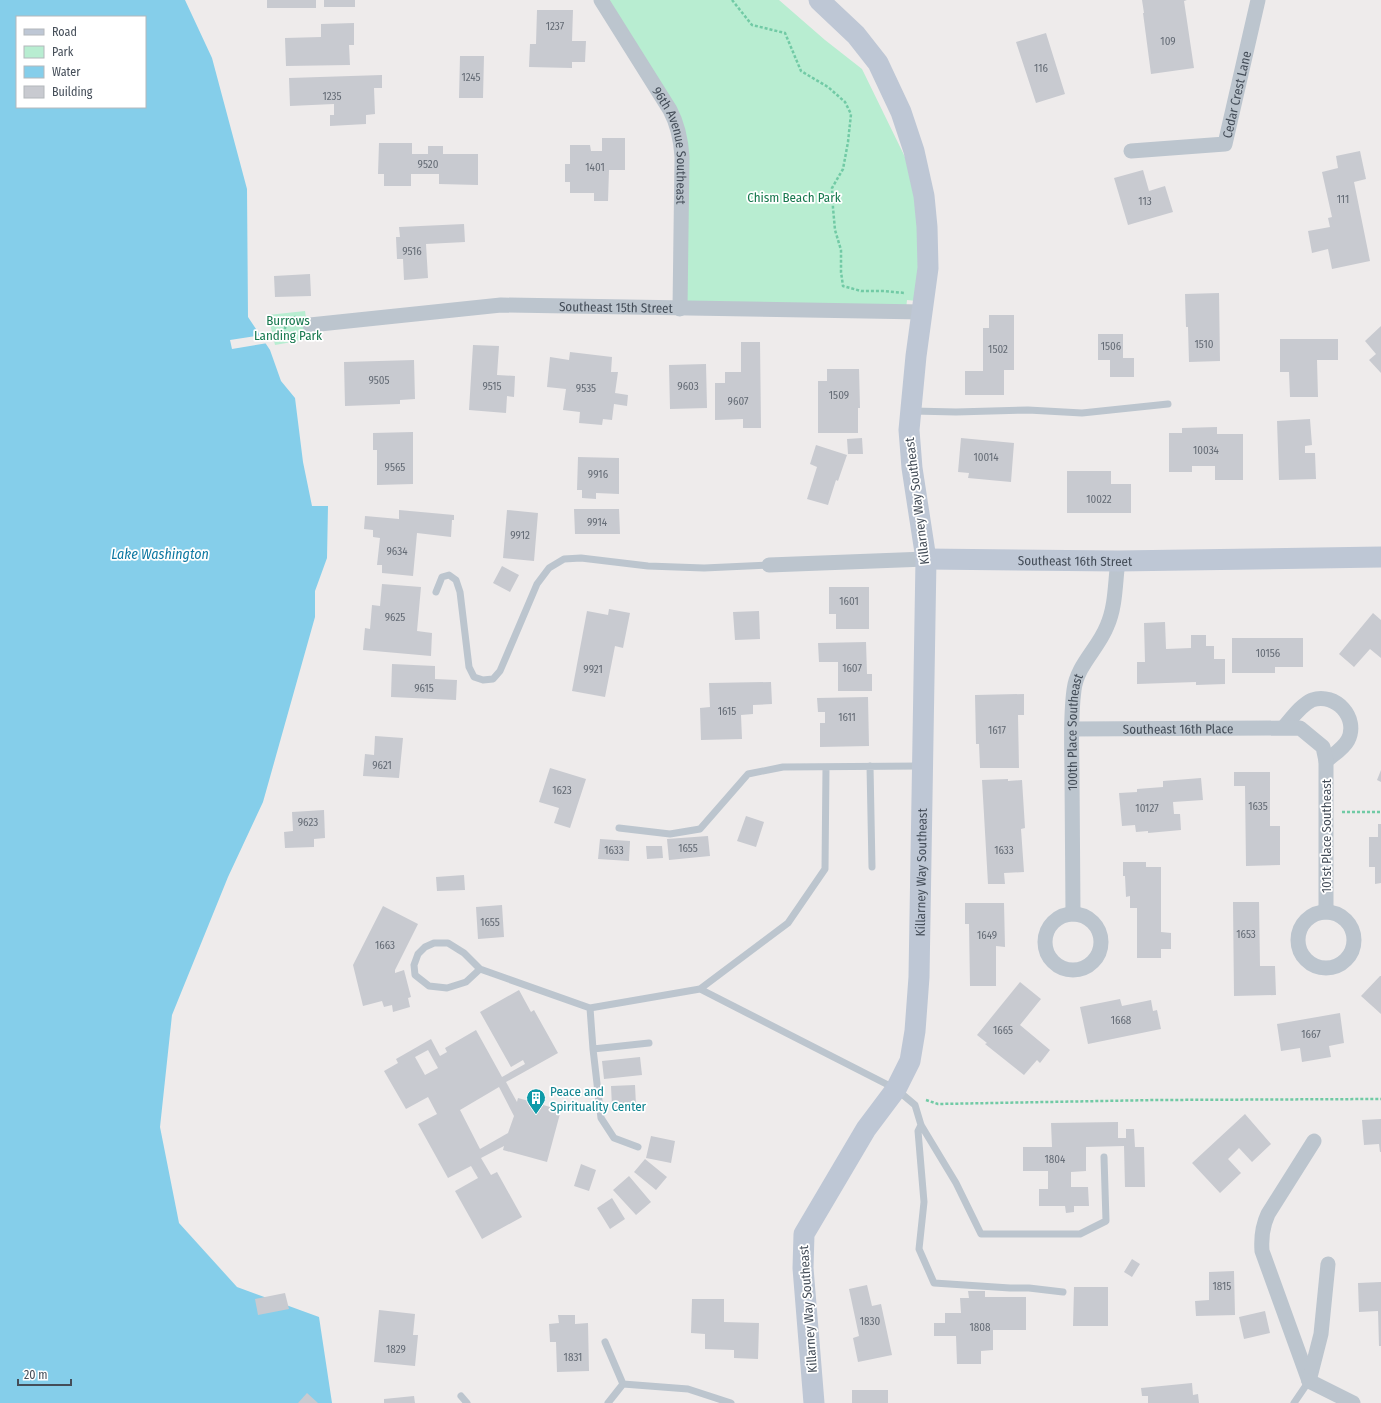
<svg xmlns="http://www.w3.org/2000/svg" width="1381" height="1403" viewBox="0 0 1381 1403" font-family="'Fira Sans Condensed',sans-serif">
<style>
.green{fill:#b8edd1}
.water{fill:#85ceea;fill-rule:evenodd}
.pier{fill:#eeebeb}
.building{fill:#c8cad0;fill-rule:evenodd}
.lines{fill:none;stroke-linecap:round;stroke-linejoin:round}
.path{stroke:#71caa5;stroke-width:2.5;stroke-dasharray:3 2;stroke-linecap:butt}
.lane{stroke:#bcc5ce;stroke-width:7}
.street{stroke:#bcc5ce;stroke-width:15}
.secondary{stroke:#bec7d5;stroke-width:21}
.labels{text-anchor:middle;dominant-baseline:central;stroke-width:3.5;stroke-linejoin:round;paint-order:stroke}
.number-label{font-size:11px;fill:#656c76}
.street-label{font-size:13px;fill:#444d58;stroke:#fff}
.park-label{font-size:13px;fill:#17784e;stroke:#fff}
.culture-label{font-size:13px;fill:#0d838f;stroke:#fff;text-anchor:start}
.water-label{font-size:14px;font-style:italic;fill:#0d78a2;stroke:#fff}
</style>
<rect width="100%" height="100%" fill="#eeebeb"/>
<path class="green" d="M604,0H779L825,40L862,69L925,198L917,301L907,300L906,309H680L681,138Z
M305,311L309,339L275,345L268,315Z"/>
<path class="water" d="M0,0H185L212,58L247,189L248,317L270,350L281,381L295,398L303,462L312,506H328L327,558L315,591V617L263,802L228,877L172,1015L160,1127L179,1223L237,1287L319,1317L332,1403H0ZM17,17H145V107H17Z"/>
<path class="pier" d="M263,335L268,343L232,349L230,340Z"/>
<path class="building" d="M267,0H316V8H267Z
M324,0H355V7H324Z
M1142,0H1187L1184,1L1194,68L1151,74L1143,13H1144Z
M537,10H573L572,41H586L585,62H572V68L529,67L530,44H536Z
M354,23V45H349L350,65L286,66L285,38L321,37V24Z
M1046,33L1065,94L1036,103L1016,42Z
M460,56H484L483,98H459Z
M382,75V88H374L375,114L366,115V124L330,126V115H334V104L290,106L289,78Z
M602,138H625V170H609L608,201H594V193H570V182H565V164H570V145H590L591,151H602Z
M379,143H412V154H428V146H443V154H478V185L439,184V174H411V186H384V174H378Z
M1360,151L1366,179L1354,182L1370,261L1332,269L1328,249L1312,253L1308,231L1330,227L1328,218L1332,217L1322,172L1338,168L1336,156Z
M1143,170L1149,191L1165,186L1173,212L1128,225L1114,178Z
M464,224L465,242L426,244L428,278L404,280L403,259H397L396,237H400L399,227Z
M310,274L311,296L275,297L274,276Z
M1219,293L1220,361L1189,362L1188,327H1186L1185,294Z
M989,315H1014V370H1004V395H965V371H983V328H989Z
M1381,326V373L1369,360L1376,354L1365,341Z
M1098,334H1123V358H1134V377H1110V360H1098Z
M1280,339H1338V360H1317L1318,397H1290L1289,372H1280Z
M741,342H760L761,428H743V419L715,420V383H725V372H741Z
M473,345L499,346L497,375L515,376L514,397L507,396L506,413L469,410Z
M570,352L612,357L611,372H618L615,393L628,395L627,406L614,404L612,420L603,419L602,425L579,423L580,412L563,410L566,389L547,387L550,357L569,360Z
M414,360L415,399L400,400V404L345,406L344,362Z
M706,364L707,408L670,409L669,365Z
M827,369H859L860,408H858V433H818V381H827Z
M1310,419L1312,445L1305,446V453H1315L1316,479L1279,480L1277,421Z
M1217,427V434H1243V480H1215V466H1192V472H1169V433H1182V428Z
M413,432V484L377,485V450H373V433Z
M862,438L863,454H848L847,439Z
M961,438L1014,443L1011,482L968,478L969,473L958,472Z
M816,445L847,455L838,481L836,480L828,505L807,499L817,467L810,464Z
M578,457L619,458V494L596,493V499L582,498V490H577Z
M1067,471H1111V484H1131V513H1067Z
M574,509H619L620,534H575Z
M399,510L454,515V520H452L451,537L417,533L413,576L382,573V565H377L380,538L373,537V530L364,529L365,516L399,519Z
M507,510L538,513L534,561L503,558Z
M502,566L519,575L510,592L493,583Z
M382,584L421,587L417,631L432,633L431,656L363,650L365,628L370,629L372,605L380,606Z
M829,587H869V629H836V614H829Z
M609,609L630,613L623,648L615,646L605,697L572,691L587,611L608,615Z
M759,611L760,639L735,640L733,612Z
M1373,613L1381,620V658L1370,649L1354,667L1339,654Z
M1165,622L1166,649L1191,648V635H1206V646H1214V659H1225V684L1196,685V682L1137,684V662H1145L1144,623Z
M1232,638H1303V667H1275V673H1232Z
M866,642L867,674H872V691H838V662H819L818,643Z
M392,664L435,666V679L457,680L456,700L391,697Z
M771,682L772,704L753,705V714L741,715L742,739L701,740L700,708L710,707L709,683Z
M1024,694V715H1018L1019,768H980L979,744H976L975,695Z
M868,697L869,746L820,747V723H825V712H818L817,698Z
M375,736L403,738L399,778L363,776L365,754L374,755Z
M550,768L586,779L570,828L554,823L559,808L539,802Z
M1381,770V782L1377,780Z
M1234,772H1270V826H1280V865L1246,866L1245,786H1234Z
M1201,778L1203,800L1173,802L1174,814H1180L1181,830L1148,833V831L1136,832L1135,825L1122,826L1119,793L1137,792V789L1163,787V781Z
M1008,779V781L1022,780L1025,828L1021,829L1024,872L1004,873L1005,884H988L982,780Z
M324,810L325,838L314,839V847L285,848L284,832L293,831L292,812Z
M746,816L764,822L756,847L737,841Z
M1378,824H1381V883L1375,884V867H1369V837H1378Z
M708,836L710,856L669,860L667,839Z
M600,839L630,841L629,861L598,859Z
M646,846H662L663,858L647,859Z
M1123,862H1146V867H1161V932L1171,933V949H1161V958H1137V908H1130V896L1126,897L1125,876H1123Z
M464,875L465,890L437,891L436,877Z
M1233,902H1259L1260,966H1275L1276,995L1234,996Z
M965,903H1004L1005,947L996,946V986H970L969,924H965Z
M502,905L504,937L478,939L476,907Z
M383,906L418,924L395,970V973L404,970L411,997L408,998L410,1007L393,1012L392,1005L384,1007L382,1001L363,1006L353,965Z
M1380,976H1381V1014L1361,996Z
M1020,982L1041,999L1020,1025L1050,1050L1040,1063L1037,1060L1024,1075L985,1044L987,1043L977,1035Z
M519,990L531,1012L534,1010L558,1053L506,1082L517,1102L518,1098L561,1110L547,1162L503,1150L504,1146L481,1158L491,1175L497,1172L522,1217L482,1239L455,1191L478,1178L471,1166L448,1178L418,1124L437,1114L428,1097L406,1109L384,1071L398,1063L396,1059L431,1039L440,1056L447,1052L445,1048L476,1030L502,1077L525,1064L523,1060L511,1067L480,1012ZM428,1050L438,1068L425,1075L415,1057ZM499,1087L514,1116L508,1133L480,1149L460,1110Z
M1120,999L1122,1006L1151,1000L1153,1011L1157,1010L1161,1029L1088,1044L1080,1007Z
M1340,1013L1344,1043L1329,1046L1331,1057L1302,1062L1300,1048L1281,1051L1277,1024Z
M640,1057L642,1075L604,1079L602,1061Z
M635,1085L636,1105L612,1107L611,1086Z
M1245,1114L1271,1144L1252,1162L1239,1148L1228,1159L1241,1173L1220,1193L1192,1163Z
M1381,1119V1152H1380L1379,1144L1364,1145L1362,1120Z
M1118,1122V1138H1126V1129H1134L1135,1147H1144L1145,1187H1125L1124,1146L1086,1147V1171L1071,1172V1187H1088L1089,1206H1074V1212L1066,1213L1065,1206H1039V1189H1048V1171H1023V1147H1052L1051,1123Z
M651,1136L675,1141L671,1163L646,1158Z
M645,1159L667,1177L656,1190L634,1172Z
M581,1164L596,1170L589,1191L574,1186Z
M629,1176L651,1202L636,1215L613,1190Z
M612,1198L625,1219L610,1229L597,1208Z
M1132,1259L1140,1264L1132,1277L1124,1272Z
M1234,1271L1235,1315L1196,1316L1195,1301L1209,1300V1272Z
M1381,1282V1346H1379L1378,1311L1359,1312L1358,1283Z
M867,1285L872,1306L881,1304L892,1355L858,1362L853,1338L859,1336L849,1289Z
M1074,1287H1108V1326H1073Z
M968,1291H985V1297H1026V1330H993V1350L981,1351V1364H957L956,1336H934V1323H945V1313H961L960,1298H969Z
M285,1293L289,1309L258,1315L255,1299Z
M692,1299H724V1322L759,1323L758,1359L734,1358V1350L705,1349V1334L691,1333Z
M379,1310L415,1314L413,1335H418L415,1366L374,1362Z
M1265,1311L1270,1333L1244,1339L1239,1317Z
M558,1315H575V1324L588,1323L589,1371L557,1372L556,1342H550L549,1324L559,1323Z
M1192,1383L1193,1395L1198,1394L1199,1403H1148V1396H1142L1141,1388Z
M852,1390H888V1403H852Z
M307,1393L318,1403H298Z
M414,1396L415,1403H384V1399Z"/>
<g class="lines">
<path class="path" d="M732,0L752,25L785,33L801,71L828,87L845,102L851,114L848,142L843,169L832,188L833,208L835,230L841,250V272L843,286L861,291H884L905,293
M280,337L284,334L286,323L297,316
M1342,812H1381
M926,1100L938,1104L1156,1100L1381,1099"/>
<path class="lane" d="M913,411L956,412L1028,410L1082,413L1168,404
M436,592L442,577L449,575L456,580L460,592L469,667L474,677L483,680L493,679L500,671L537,584L549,568L564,559L581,558L648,566L704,568L769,565
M870,766L872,867
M619,828L670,834L700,829L748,774L783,767L920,766
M480,969L466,982L447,988L429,986L415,975L414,965L418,954L425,947L434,943H448L464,953L480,969L590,1008L700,989L788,923L825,869L826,767
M700,989L896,1089L915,1105L921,1125L956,1183L981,1234H1080L1106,1221L1104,1157
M590,1008L593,1049L601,1118L614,1138L638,1147
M593,1049L649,1043
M921,1125L918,1131L924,1202L919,1249L934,1283L1010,1288H1029L1063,1292
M605,1342L623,1384
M461,1396L467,1403
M608,1403L623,1384L688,1389L731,1403
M1294,1403L1309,1381"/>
<g class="street">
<path id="s1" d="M601,0L670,110C678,125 681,140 682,157L680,309"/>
<path id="s2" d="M1131,151L1225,144L1258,0"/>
<path id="s3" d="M310,325L501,305L923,312"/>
<path d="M769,565L926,559"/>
<path d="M1284,727C1292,718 1301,705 1312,700C1336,692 1359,718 1348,740C1343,749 1334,754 1326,761"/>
<path id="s4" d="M1072,729L1300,728L1323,747L1326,761V912"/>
<circle cx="1326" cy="940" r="28"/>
<path id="s5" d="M1073,914C1073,869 1072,823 1072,778C1072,749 1070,719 1074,690C1077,665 1098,649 1107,626C1116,606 1115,582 1118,561"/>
<circle cx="1073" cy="942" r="28"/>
<path d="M1309,1381L1262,1251C1261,1238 1262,1227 1268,1214L1314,1141"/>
<path d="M1309,1381L1321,1334L1328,1264"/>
<path d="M1309,1381L1353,1403"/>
</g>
<g class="secondary">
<path id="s6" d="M926,559L1118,561L1381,557"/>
<path id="s7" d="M814,1403L803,1268L804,1234L866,1129L896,1089L910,1061L915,1031L919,977L926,559L912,468L909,430L916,356L928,268L927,227L924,196L914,151L901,112L878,63L856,35L819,0"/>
</g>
</g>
<defs>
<g id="building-pin" transform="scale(1)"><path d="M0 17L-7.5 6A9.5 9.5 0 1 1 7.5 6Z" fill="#0f9aa8" stroke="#fff"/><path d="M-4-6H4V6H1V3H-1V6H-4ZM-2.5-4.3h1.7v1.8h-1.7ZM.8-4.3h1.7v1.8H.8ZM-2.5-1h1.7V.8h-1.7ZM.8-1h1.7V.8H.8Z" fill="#fff"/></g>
</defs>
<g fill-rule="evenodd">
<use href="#building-pin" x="536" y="1098"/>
</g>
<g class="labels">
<g class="number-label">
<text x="555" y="26">1237</text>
<text x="1168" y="41">109</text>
<text x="1041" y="68">116</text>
<text x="471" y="77">1245</text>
<text x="332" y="96">1235</text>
<text x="428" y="164">9520</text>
<text x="595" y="167">1401</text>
<text x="1343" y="199">111</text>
<text x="1145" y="201">113</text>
<text x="412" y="251">9516</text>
<text x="1204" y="344">1510</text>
<text x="1111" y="346">1506</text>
<text x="998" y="349">1502</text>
<text x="379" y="380">9505</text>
<text x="492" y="386">9515</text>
<text x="688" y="386">9603</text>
<text x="586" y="388">9535</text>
<text x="839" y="395">1509</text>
<text x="738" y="401">9607</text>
<text x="1206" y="450">10034</text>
<text x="986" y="457">10014</text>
<text x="395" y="467">9565</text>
<text x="598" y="474">9916</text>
<text x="1099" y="499">10022</text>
<text x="597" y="522">9914</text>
<text x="520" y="535">9912</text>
<text x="397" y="551">9634</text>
<text x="849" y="601">1601</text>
<text x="395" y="617">9625</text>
<text x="1268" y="653">10156</text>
<text x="852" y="668">1607</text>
<text x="593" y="669">9921</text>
<text x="424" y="688">9615</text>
<text x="727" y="711">1615</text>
<text x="847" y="717">1611</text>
<text x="997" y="730">1617</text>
<text x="382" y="765">9621</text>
<text x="562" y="790">1623</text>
<text x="1258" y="806">1635</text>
<text x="1147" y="808">10127</text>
<text x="308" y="822">9623</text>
<text x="688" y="848">1655</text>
<text x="614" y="850">1633</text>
<text x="1004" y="850">1633</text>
<text x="490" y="922">1655</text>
<text x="1246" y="934">1653</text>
<text x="987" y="935">1649</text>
<text x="385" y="945">1663</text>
<text x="1121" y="1020">1668</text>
<text x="1003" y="1030">1665</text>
<text x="1311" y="1034">1667</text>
<text x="1055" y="1159">1804</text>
<text x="1222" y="1286">1815</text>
<text x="870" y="1321">1830</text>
<text x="980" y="1327">1808</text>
<text x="396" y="1349">1829</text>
<text x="573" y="1357">1831</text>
</g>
<g class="street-label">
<text stroke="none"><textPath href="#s2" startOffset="145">Cedar Crest Lane</textPath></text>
<text stroke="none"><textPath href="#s1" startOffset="165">96th Avenue Southeast</textPath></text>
<text stroke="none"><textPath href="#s3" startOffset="307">Southeast 15th Street</textPath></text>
<text transform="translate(917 501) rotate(-97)">Killarney Way Southeast</text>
<text stroke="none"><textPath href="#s6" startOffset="149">Southeast 16th Street</textPath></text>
<text stroke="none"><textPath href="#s4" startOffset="106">Southeast 16th Place</textPath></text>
<text stroke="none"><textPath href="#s5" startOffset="182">100th Place Southeast</textPath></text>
<text transform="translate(1326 836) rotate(-90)">101st Place Southeast</text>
<text stroke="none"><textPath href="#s7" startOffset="562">Killarney Way Southeast</textPath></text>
<text transform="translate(808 1309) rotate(-94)">Killarney Way Southeast</text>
</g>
<g class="park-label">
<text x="794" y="197">Chism Beach Park</text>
<text x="288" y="320">Burrows<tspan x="288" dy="15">Landing Park</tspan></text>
</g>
<g class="culture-label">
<text x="550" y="1091">Peace and<tspan x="550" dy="15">Spirituality Center</tspan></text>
</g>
<g class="water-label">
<text x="160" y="554">Lake Washington</text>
</g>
</g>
<rect x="16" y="16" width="130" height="92" fill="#ffffff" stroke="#b4b8bc"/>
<rect x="24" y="29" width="20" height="6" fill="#bec7d5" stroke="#b4b8bc"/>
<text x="52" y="36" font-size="12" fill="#444d58">Road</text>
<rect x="24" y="46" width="20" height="12" fill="#b8edd1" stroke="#b4b8bc"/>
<text x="52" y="56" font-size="12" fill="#444d58">Park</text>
<rect x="24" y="66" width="20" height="12" fill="#85ceea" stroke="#b4b8bc"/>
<text x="52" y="76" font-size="12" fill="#444d58">Water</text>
<rect x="24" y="86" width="20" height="12" fill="#c8cad0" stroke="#b4b8bc"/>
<text x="52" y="96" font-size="12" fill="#444d58">Building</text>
<path d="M18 1379v6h53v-6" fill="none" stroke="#444d58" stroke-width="2"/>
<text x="24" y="1379" font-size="12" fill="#444d58" stroke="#ffffff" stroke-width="3" paint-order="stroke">20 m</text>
</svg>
